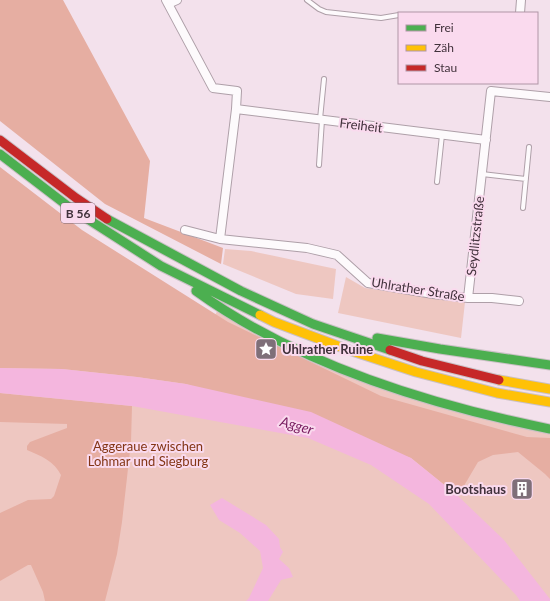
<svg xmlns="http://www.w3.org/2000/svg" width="550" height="601" viewBox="0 0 550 601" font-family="Lato,sans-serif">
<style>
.green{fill:#eec7c1}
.forest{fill:#e6aea2}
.water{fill:#f4b6de}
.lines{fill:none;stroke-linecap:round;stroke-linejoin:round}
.lane-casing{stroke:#ae9fa8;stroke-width:6}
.street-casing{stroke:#ae9fa8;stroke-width:10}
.fast-casing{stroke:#cac0c5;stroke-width:11}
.slow-casing{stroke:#cac0c5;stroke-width:11}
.jam-casing{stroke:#cac0c5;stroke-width:11}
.lane{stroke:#fdfafc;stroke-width:4}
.street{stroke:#fdfafc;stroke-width:8}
.fast{stroke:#4caf50;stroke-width:9}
.slow{stroke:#ffc107;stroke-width:9}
.jam{stroke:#c62828;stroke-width:9}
.labels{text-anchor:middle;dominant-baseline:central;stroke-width:4;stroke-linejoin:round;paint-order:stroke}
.shield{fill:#fadaee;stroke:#786471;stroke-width:1}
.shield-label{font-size:12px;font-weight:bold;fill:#41313b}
.street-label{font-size:13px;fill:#41313b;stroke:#fadaee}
.poi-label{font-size:13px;font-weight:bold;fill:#41313b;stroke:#fadaee;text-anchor:start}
.park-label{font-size:13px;fill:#833515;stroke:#fadaee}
.water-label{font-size:14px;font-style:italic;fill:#771b5f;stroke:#fadaee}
</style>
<rect width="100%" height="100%" fill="#f3e1ec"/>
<path class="green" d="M0,180L212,320L218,310L329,366L550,430V601H0Z
M225,249L251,251L336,269L333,299L296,294L223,264Z
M346,277L365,288L465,302L461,338L338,313Z"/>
<path class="forest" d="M0,0H63L150,161L144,218L223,248L221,264L105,204L0,121Z
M0,167L82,230L228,322L381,396L527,437L550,438V479L545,474L518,452L493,455L478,462L458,496L411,458L186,384L137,377L62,369L0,368Z
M0,393L132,406L131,442L122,522L117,554L105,601H45L43,592L31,565H28L0,581V513L28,500L51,499L54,496L61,475C54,461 41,456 27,450V446L30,442L67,428V424L0,422Z"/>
<path class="water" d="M0,368L62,369L137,377L186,384L311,412L411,458L458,496L504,540L550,599V601H520L516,595L429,504L371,465L308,438L132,406L0,393Z
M222,498L266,525L279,539L280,547L283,552L279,559L289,568L293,577L281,580L268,601H246L249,598L263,568L260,551L240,533L219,520L210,505Z"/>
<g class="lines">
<g class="lane-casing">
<path id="lane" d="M307,0L319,9L326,12L381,18L399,15
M320,119L324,79
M319,165L322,120
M482,174L526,179
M437,182L442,135
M523,208L529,147"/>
</g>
<g class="street-casing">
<path id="street" d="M166,0L213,88L237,91L236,109L220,239
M168,4L177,0
M520,13L521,0
M236,109L486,140
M185,230L220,239L307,248L337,255L368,283L433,294L468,298H492L519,301
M468,298L491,91L550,97"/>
</g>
<g class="fast-casing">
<path id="fast" d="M0,154L69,207L161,266L260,315
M107,219L241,291L313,324L390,350
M196,291C296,363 430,405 550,429
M377,338L440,349L550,365"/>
</g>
<g class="slow-casing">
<path id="slow" d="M260,315L274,322L346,349L416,372L497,393L550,402
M499,380L550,389"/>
</g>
<g class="jam-casing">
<path id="jam" d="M0,140L76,198L107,219
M390,350L422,361L499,380"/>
</g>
<use href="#lane" class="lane"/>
<use href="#street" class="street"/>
<use href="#fast" class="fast"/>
<use href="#slow" class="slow"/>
<use href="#jam" class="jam"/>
</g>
<defs>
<g id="sight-square" transform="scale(1.15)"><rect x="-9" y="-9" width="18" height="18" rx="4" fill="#7f6f79" stroke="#fadaee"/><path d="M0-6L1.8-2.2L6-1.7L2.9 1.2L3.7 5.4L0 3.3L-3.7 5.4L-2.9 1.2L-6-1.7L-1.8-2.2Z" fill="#fff"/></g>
<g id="building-square" transform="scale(1.15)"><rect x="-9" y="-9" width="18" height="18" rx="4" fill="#7f6f79" stroke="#fadaee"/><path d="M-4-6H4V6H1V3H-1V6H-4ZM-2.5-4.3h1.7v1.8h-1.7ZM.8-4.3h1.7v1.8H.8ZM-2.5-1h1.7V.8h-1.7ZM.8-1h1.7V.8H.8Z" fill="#fff"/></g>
</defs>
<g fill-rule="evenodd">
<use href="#sight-square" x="266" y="349"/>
<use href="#building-square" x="522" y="489"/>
</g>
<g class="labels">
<rect class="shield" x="61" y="203" width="34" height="20" rx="3"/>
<g class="shield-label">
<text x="78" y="213">B 56</text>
</g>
<g class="street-label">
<text transform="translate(361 125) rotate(7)">Freiheit</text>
<text transform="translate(475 236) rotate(-84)">Seydlitzstraße</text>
<text transform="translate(418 289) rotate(9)">Uhlrather Straße</text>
</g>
<g class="poi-label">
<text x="282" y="349">Uhlrather Ruine</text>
<text x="506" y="489" text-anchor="end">Bootshaus</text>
</g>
<g class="park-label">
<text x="148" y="446">Aggeraue zwischen<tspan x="148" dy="15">Lohmar und Siegburg</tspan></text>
</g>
<g class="water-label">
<text transform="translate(297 425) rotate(16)">Agger</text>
</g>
</g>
<rect x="398" y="12" width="140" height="72" fill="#fadaee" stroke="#b096a6"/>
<rect x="406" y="25" width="20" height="6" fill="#4caf50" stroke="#b096a6"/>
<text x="434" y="32" font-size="12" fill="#41313b">Frei</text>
<rect x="406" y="45" width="20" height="6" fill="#ffc107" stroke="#b096a6"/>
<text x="434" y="52" font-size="12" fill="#41313b">Zäh</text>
<rect x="406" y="65" width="20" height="6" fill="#c62828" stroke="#b096a6"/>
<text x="434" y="72" font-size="12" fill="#41313b">Stau</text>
</svg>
